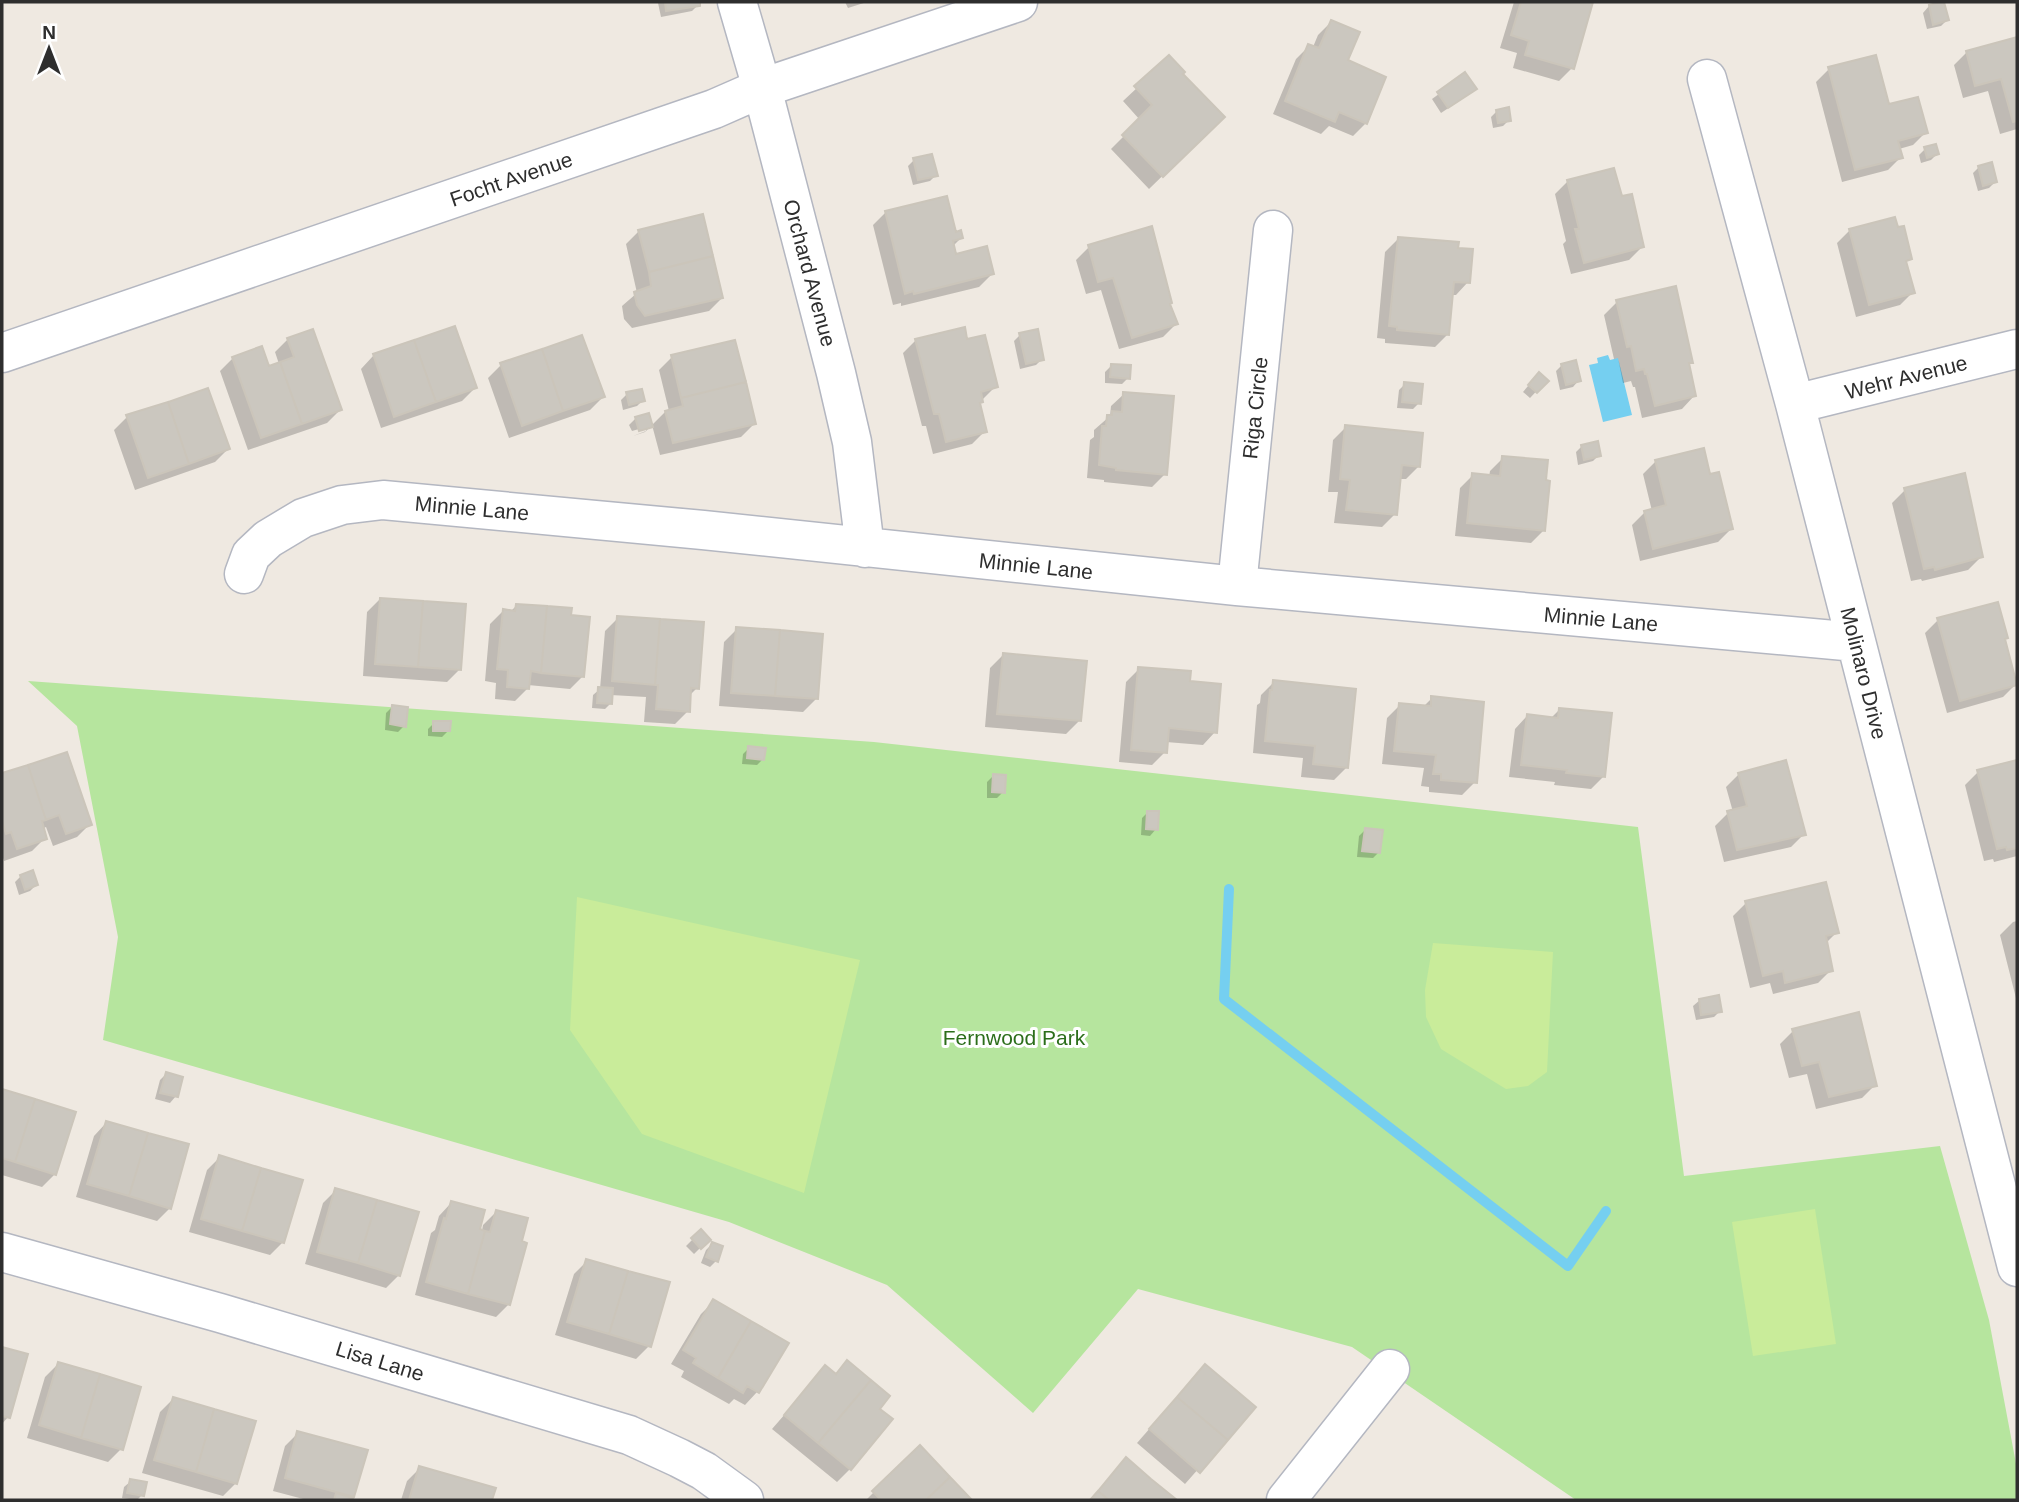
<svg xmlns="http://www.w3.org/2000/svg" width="2019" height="1502" viewBox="0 0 2019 1502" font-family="Arial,sans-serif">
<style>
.green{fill:#b6e59e}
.pitch{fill:#c9ec9a}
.water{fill:#75cff0}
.shadow{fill:#0003}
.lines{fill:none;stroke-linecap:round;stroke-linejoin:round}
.stream{stroke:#75cff0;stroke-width:10}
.building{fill:#cbc7bf;stroke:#cbc5ba;stroke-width:2}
.minor-casing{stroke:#b4b7c1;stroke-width:41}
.minor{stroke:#fff;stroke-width:38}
.labels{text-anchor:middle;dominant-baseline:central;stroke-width:6;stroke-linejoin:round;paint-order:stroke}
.street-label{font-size:21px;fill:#2e2e2e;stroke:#fff}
.park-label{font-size:21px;fill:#2c6e1b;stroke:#fff}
</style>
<rect width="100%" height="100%" fill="#efe9e1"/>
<path class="green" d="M28,681L874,742L1638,827L1684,1176L1940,1146L1989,1320L2017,1469V1500H1576L1352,1347L1138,1289L1033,1413L887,1285L729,1222L103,1040L118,937L77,726Z"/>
<path class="pitch" d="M577,897L860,960L804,1193L642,1134L570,1030Z
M1433,943L1553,952L1547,1072L1528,1086L1506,1089L1441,1049L1426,1017L1425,990Z
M1815,1209L1836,1344L1753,1356L1732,1222Z"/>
<path class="water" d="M1608,355L1610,360L1618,358L1632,415L1603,422L1589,365L1598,363L1597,358Z"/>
<path class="shadow" d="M655,2H698V5L692,11L661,17L658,3H655Z
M845,2H867L848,8Z
M1514,2H1591L1572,68L1559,81L1513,68L1517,53L1500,48Z
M1929,6L1947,20L1941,26L1927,29L1923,13Z
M1331,22L1366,123L1353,136L1329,126L1321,134L1273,114L1296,59L1309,46L1313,47L1318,35Z
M2017,39V129L2000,134L1988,91L1963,98L1954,65L1967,52Z
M1169,58L1223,117L1149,189L1111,149L1140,120L1123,101Z
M1829,69L1926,132L1913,145L1899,149L1901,157L1888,170L1842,182L1816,82Z
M1465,75L1468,95L1441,113L1432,99Z
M1497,111L1509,120L1503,126L1493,128L1491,117Z
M1925,149L1937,154L1931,160L1921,163L1919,155Z
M914,160L936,175L930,181L913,185L908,166Z
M1979,167L1995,182L1989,188L1978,191L1973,173Z
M1568,181L1642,247L1629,260L1571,274L1563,244L1566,241L1555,194Z
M886,212L955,234L961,238L952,247L954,256L992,274L979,287L901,306V303L893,305L873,225Z
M1850,230L1910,258L1905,264L1913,292L1900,305L1856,317L1837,243Z
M639,231L722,298L709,311L632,328L624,319L622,306L637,293L626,244Z
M1398,239L1457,249L1468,282L1456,295H1451L1448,334L1435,347L1385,343V339L1377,338L1385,252Z
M1089,247L1169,304L1176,324L1163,337L1119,349L1101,290L1086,294L1076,260Z
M1617,302L1691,362L1688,366L1694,396L1682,409L1642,418L1635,387H1633L1631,381L1623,383L1618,358L1614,359L1604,315Z
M454,328L475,388L462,401L381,428L361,369L373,356Z
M1020,335L1042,359L1036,365L1020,369L1014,341Z
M288,339L340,410L327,423L248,450L220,371L233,358L268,368L279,364L275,352Z
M916,340L966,341L996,386L978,404L985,431L972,444L933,454L926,426H922L903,353Z
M672,357L754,424L741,437L660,455L652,425L665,412L669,411L659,370Z
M501,365L603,397L590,410L509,438L488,378Z
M1562,365L1579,380L1573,387L1560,390L1556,371Z
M1111,366L1128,378L1122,384L1105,383V372Z
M1533,380L1546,381L1530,398L1523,392Z
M1405,384L1419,403L1413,409L1397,408L1399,390Z
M627,394L643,400L637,406L623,410L621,400Z
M1124,394L1165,474L1152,487L1104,482V480L1087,478L1090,440L1094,437V430L1110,416L1111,406Z
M648,415L651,426L645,432L633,436L646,431V427L632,431L629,425L635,419Z
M127,417L228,449L215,462L135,490L114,430Z
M1346,427L1419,466L1406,479H1399L1395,514L1382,527L1334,523L1338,492H1328L1333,440Z
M1582,446L1599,455L1593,461L1578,465L1576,452Z
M1503,458L1544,530L1531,543L1455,536L1460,488L1473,475L1489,477L1490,471Z
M1656,461L1709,477L1731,529L1718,542L1640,561L1632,525L1645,512L1652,511L1643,474Z
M1905,490L1981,557L1968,570L1922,581L1921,579L1911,581L1892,503Z
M380,599L460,669L447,682L363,676L367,612Z
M517,605L583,676L570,689L528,685V688L515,701L495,699L496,683L485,681L490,624L503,611L510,612Z
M618,618L697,688L689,696L688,711L675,724L644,722L646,697L611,695V703L605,709L592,708L593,695L600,689L605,631Z
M1938,620L2003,641L2015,685L2003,697L1947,713L1925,633Z
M737,629L816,699L803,712L719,706L724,642Z
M1003,655L1079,721L1066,734L985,727L990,668Z
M1139,669L1215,732L1203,745L1166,742L1165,752L1152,765L1119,762L1126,682Z
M1274,682L1347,767L1334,780L1301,777L1303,758L1253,753L1257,705L1260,703L1261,695Z
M1432,698L1475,782L1462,795L1429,792V787L1421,786L1424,768L1382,764L1387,718L1400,705L1423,707Z
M392,707L404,726L398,732L385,730L386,713Z
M1560,709L1604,776L1591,789L1554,785L1555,782L1509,777L1515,729L1527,716L1550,719Z
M434,723L448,731L442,737L428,736V729Z
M749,748L763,759L757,765L742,764L743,754Z
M66,754L90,824L77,837L53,846L46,827L42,829L45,838L32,851L4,861L2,855V775Z
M2017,762V856L1994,862L1993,859L1984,861L1965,785L1978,772Z
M1739,774L1804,834L1791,847L1724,862L1715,826L1728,813L1733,812L1726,787Z
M993,776L1003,792L997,798H987V782Z
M1148,812L1156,829L1150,836L1141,835L1142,818Z
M1365,830L1379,852L1373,858L1357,857L1359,836Z
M21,876L36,885L30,891L19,895L15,882Z
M1746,903L1837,932L1826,943L1831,970L1818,983L1773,994L1770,983L1750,988L1733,916Z
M2017,921V1002L2000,935L2013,922Z
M1700,1000L1720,1011L1714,1017L1696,1020L1693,1006Z
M1793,1031L1875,1085L1862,1098L1816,1109L1807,1074L1789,1078L1780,1044Z
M166,1074L176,1096L170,1103L155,1099L160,1080Z
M2,1091L74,1113L55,1174L42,1187L2,1175Z
M106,1123L170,1208L157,1221L76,1197L94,1136Z
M220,1157L283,1242L270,1255L189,1232L207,1170Z
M336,1190L399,1275L386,1288L305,1264L323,1203Z
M451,1203L477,1230L482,1231L483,1225L496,1212L509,1304L496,1317L415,1295L431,1233L435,1230L439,1216Z
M701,1231L708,1240L694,1254L686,1246Z
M712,1244L716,1261L710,1267L701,1263L706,1250Z
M587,1261L649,1346L636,1359L555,1335L574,1274Z
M714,1301L757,1392L745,1405L734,1399L729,1404L681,1377L684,1371L671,1364L701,1314Z
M2,1349L26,1356L8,1417L2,1424Z
M847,1363L878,1409L850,1469L837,1482L772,1429L826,1367L835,1375Z
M58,1364L121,1449L108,1462L27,1438L45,1377Z
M1193,1379L1253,1407L1185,1484L1137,1443Z
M173,1399L236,1483L223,1496L142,1473L160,1412Z
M298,1433L353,1496L350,1500H307L273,1491L285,1446Z
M920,1448L970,1500H866L873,1493Z
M420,1468L494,1490L491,1500H401L407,1481Z
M131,1481L142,1495L137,1500L122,1498L124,1487Z"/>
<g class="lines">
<path class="stream" d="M1229,889L1224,999L1568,1266L1606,1211"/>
</g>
<path class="building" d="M665,2H700V6L666,11Z
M1521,2H1593L1574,69L1525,55L1529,41L1511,35Z
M1940,2H1944L1949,20L1933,25L1929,5Z
M1331,20L1360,32L1348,60L1386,77L1367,124L1339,112L1335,122L1285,101L1308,44L1319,48Z
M2017,37V121L2013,122L2001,79L1975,86L1966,51Z
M1169,55L1185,72L1183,74L1225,117L1163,177L1122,135L1152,105L1134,86Z
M1876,55L1889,104L1918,97L1928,133L1898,141L1903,158L1855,170L1828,67Z
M1465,72L1477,89L1448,108L1437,92Z
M1509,107L1511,121L1498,123L1496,110Z
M1936,144L1939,154L1927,158L1924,147Z
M932,154L938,176L918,180L913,158Z
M1992,162L1997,182L1983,186L1978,166Z
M1614,168L1622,196L1632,194L1644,247L1584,263L1575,229H1579L1567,180Z
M947,196L956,232L961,230L963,238L953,241L956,254L987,246L994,274L914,294L913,291L905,294L885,211Z
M703,214L713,256L649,272L638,230Z
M1895,217L1898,227L1904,226L1912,259L1906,261L1915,293L1869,305L1849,229Z
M1152,226L1172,303L1170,304L1178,324L1132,338L1113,278L1098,282L1088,245Z
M1398,237L1459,242L1458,248L1473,249L1470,283L1454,282L1449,335L1397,330V327L1389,326Z
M713,256L723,298L645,316L637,305L634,292L651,286L649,272Z
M1676,286L1693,363H1689L1696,396L1655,406L1647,374H1645L1644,369L1636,371L1631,346L1627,347L1616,300Z
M455,326L477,388L436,402L414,340Z
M965,327L967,339L985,335L998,387L981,392L983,402L980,403L987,432L946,442L939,414H934L915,339Z
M313,329L342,410L302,424L280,362L294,357L287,338Z
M1038,329L1044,360L1026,364L1019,333Z
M582,335L605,397L563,411L542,349Z
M414,340L436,402L394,417L373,354Z
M735,340L746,382L681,398L671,355Z
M262,346L269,366L280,362L302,424L261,438L232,357Z
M542,349L563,411L522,426L500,363Z
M1576,360L1581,381L1566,385L1561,364Z
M1111,364L1131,365L1130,379L1110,377Z
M1539,372L1549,381L1537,393L1528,385Z
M746,382L756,424L673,443L665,411L683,406L681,398Z
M1404,382L1423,384L1421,404L1402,402Z
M208,388L230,449L189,464L168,402Z
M642,389L645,401L629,405L626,392Z
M1123,392L1174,396L1167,475L1116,470V468L1099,465L1102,426H1106L1107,415H1112V411L1122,412Z
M168,402L189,464L148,478L126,415Z
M649,413L653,427L639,431L635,417Z
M1345,425L1423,433L1420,467L1402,465L1397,515L1346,510L1350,480L1340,479Z
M1598,441L1601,456L1584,460L1581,445Z
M1704,448L1710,474L1719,472L1733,529L1653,549L1644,511L1666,505L1655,460Z
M1502,456L1548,460L1546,480L1550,481L1545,531L1467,523L1472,473L1500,476Z
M1965,473L1983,557L1935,570L1934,567L1924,569L1904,488Z
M380,598L423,601L418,667L375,664Z
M423,601L466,604L461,670L418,667Z
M1998,602L2008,638L2005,639L2017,685L1960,701L1937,618Z
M516,604L547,606L541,673L531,671L529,689L507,687L508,670L497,669L503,609L515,611Z
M547,606L572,608L571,615L590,617L584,677L541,673Z
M617,616L660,619L655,685L612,681Z
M660,619L704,622L699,689L691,688L690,712L656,709L658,685H655Z
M736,627L780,630L775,696L731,693Z
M780,630L823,634L818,699L775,696Z
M1003,653L1087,661L1081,721L997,714Z
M1138,667L1191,671L1190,681L1221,684L1217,733L1169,728L1167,753L1131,750Z
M1273,680L1356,689L1348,768L1313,764L1315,746L1265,741L1270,690H1272Z
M598,687L613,688L612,704L597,703Z
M1431,696L1484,702L1477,783L1441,780V774H1433L1436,755L1394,751L1399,703L1431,706Z
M392,705L408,707L406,727L390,724Z
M1559,708L1612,713L1605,777L1566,773L1567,770L1521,765L1527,714L1558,718Z
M433,721H451L450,731H433Z
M748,746L766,748L764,760L747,758Z
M67,752L92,825L66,834L59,815L46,820L28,765Z
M1786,760L1806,835L1737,850L1727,811L1747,806L1738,773Z
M2017,760V848L2007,850L2006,847L1997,849L1977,770Z
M28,765L46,820L42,821L47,839L17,849L11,832L6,834L2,821V773Z
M993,774L1006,775L1005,793L992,792Z
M1147,811H1159L1158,830L1146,829Z
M1365,828L1383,830L1380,853L1362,851Z
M33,870L38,885L25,890L20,875Z
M1826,882L1839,933L1826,936L1833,971L1785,983L1783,971L1763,976L1745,901Z
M1719,995L1722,1012L1701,1015L1699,999Z
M1859,1012L1877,1086L1829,1097L1819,1062L1802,1066L1792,1029Z
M166,1072L183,1077L178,1097L160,1093Z
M2,1089L35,1099L15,1162L2,1158Z
M35,1099L76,1112L56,1175L15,1162Z
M106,1121L148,1133L129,1196L87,1184Z
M148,1133L189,1144L171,1209L129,1196Z
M219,1155L261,1168L242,1231L201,1219Z
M261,1168L303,1180L284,1243L242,1231Z
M335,1188L377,1200L358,1263L317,1252Z
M377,1200L419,1212L400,1276L358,1263Z
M451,1201L485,1210L480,1229L485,1231L468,1294L426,1282L444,1218L446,1219Z
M496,1210L528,1218L522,1241L527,1243L510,1305L468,1294L485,1231L490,1232Z
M701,1229L711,1240L701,1249L691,1238Z
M712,1242L723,1246L718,1262L706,1257Z
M586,1259L628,1271L609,1334L567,1322Z
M628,1271L670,1282L651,1347L609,1334Z
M713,1299L751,1321L718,1378L693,1363L696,1358L683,1350Z
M751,1321L789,1343L759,1393L747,1386L743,1393L718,1378Z
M2,1347L28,1354L10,1418L2,1416Z
M847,1360L871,1380L818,1443L784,1415L825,1365L836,1374Z
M58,1362L100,1374L81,1438L39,1425Z
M1205,1364L1256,1407L1228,1440L1177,1397Z
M100,1374L141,1387L123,1450L81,1438Z
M871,1380L890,1396L880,1409L893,1419L851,1470L818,1443Z
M173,1397L214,1409L196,1472L154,1460Z
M1177,1397L1228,1440L1200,1473L1149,1429Z
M214,1409L256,1421L237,1484L196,1472Z
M297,1431L368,1450L354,1497L285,1478Z
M920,1445L950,1477L926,1500H881L872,1491Z
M1126,1457L1151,1479L1177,1500H1109L1098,1491Z
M419,1466L496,1488L492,1500H409Z
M950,1477L972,1500H926Z
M130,1479L147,1482L144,1496L127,1493Z
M1098,1491L1109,1500H1090Z
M336,1493L353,1498L352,1500H334Z"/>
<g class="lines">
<g class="minor-casing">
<path id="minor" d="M737,2L762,88L836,373L852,442L865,548
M1707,79L1795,404L2017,1267
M2,353L714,109L762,88L1018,2
M1795,404L2017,349
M244,574L251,555L268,539L303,518L342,505L383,500L703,530L1237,586L1856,642
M1237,586L1273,230
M2,1252L220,1313L629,1435L679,1458L704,1471L744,1500
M1286,1500L1390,1369"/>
</g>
<use href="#minor" class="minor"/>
</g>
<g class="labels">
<g class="street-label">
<text transform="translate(511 179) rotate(-19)">Focht Avenue</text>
<text transform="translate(810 273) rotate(75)">Orchard Avenue</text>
<text transform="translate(1906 377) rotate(-14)">Wehr Avenue</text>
<text transform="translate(1255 408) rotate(-84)">Riga Circle</text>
<text transform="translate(472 508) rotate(5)">Minnie Lane</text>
<text transform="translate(1036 566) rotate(6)">Minnie Lane</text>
<text transform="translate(1601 619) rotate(5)">Minnie Lane</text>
<text transform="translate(1864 673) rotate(76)">Molinaro Drive</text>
<text transform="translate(380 1361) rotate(17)">Lisa Lane</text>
</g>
<g class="park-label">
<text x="1014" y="1037">Fernwood Park</text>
</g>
</g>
<rect width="2019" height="1502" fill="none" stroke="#2e2e2e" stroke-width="7"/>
<g transform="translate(49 49)" stroke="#ffffff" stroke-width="5" paint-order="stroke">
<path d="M0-5L12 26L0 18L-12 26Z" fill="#2e2e2e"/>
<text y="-10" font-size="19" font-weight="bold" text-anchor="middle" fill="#2e2e2e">N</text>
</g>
</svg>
